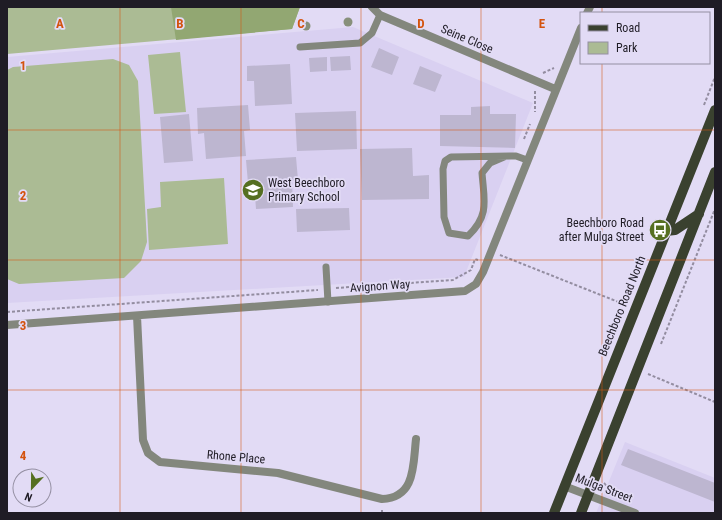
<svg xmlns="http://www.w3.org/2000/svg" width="722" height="520" viewBox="0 0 722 520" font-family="'Roboto Condensed',sans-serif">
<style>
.built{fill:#d9d0f1}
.green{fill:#abbb94}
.forest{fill:#92a772}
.building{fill:#bdb6d0}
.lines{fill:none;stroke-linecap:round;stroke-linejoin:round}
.path{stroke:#938da0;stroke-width:2;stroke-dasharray:3 2;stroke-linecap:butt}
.lane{stroke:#83877d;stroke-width:7}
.street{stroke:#83877d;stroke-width:8}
.primary{stroke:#3a412f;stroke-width:10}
.tree{fill:#88907b}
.grid{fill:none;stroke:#d4530e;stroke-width:1;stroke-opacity:0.55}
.labels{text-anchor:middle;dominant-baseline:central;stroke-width:3.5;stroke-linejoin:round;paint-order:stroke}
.street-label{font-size:12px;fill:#1f1c25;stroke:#e2dbf5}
.poi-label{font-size:12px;fill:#1f1c25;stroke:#e2dbf5;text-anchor:start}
.grid-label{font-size:13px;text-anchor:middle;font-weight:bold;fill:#d4530e;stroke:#e2dbf5;stroke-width:3.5;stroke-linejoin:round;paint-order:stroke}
</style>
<rect width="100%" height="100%" fill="#e2dbf5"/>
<path class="built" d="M353,27L533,103L464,277L7,303V57Z
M625,442L715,478V513H596Z"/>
<path class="green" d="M7,7H300L292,29L7,54Z
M180,52L186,112L154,114L148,55Z
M113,59L129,65L138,81L147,242L141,261L124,278L19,284L7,279V70L13,67Z
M224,178L228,244L149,250L147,209L161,207L160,182Z"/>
<path class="forest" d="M171,7H300L292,29L176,40Z"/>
<path class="building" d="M379,48L399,57L392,75L371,67Z
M350,56L351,70L331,71L330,57Z
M327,57V71L310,72L309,58Z
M290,64L292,104L255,106L254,81H247V66Z
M420,66L442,75L435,92L413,84Z
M248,105L250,130L244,131L246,156L206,159L204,133L198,134L197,108Z
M490,106V114H516L515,148L440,146V115H471V107Z
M356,111L357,149L297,151L295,113Z
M189,114L193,161L164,163L160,117Z
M412,148L413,176L429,175V199L362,200L360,149Z
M296,157L298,180L292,181L293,207L256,209L254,183H248L246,160Z
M349,208L350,230L297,232L296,209Z
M628,449L715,483V502L621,465Z"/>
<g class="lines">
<path class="path" d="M543,73L554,68
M535,91V112
M704,105L715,77
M524,139L530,124
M500,255L626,305
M336,288L453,280L471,270L475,259L478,260
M7,312L318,290
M661,344L715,209
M648,374L715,402
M604,483L609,489L607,493
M382,513V508"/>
<path class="lane" d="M300,47L360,43L372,33L380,15
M504,157L490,163L482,173C484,200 490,215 468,236L449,233L444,217L443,169L445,161L451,157L516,156L527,160
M326,267L328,302"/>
<path class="street" d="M372,7L380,15L555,89
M587,13L590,7
M137,316L143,440L148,453L160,462L278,473L382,499C416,498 413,464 416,439
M7,325L465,291L476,284L483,272L581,28
M564,486L635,513"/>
<path class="primary" d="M666,231L675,230L699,214
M554,513L715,110
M581,513L715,172"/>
</g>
<g class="tree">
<circle cx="348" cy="22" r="4.5"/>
<circle cx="306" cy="26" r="4.5"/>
</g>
<path class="grid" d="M120,7V513M241,7V513M361,7V513M481,7V513M602,7V13M602,63V513M7,130H715M7,260H715M7,390H715"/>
<defs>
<g id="school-disc" transform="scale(1.15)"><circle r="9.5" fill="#556f21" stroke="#e2dbf5"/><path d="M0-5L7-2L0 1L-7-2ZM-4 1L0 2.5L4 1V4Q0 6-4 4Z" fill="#fff"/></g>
<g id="bus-disc" transform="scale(1.15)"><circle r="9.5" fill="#556f21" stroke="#e2dbf5"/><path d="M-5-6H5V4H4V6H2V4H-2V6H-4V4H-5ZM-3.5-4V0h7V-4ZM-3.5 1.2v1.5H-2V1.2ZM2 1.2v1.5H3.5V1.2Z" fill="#fff"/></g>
</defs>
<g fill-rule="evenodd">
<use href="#school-disc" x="253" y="190"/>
<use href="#bus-disc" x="660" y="230"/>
</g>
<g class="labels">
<g class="street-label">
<text transform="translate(467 39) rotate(23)">Seine Close</text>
<text transform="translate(380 286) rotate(-4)">Avignon Way</text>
<text transform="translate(622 306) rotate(-68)">Beechboro Road North</text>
<text transform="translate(236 457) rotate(5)">Rhone Place</text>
<text transform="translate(604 488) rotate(21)">Mulga Street</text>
</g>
<g class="poi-label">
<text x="268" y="183">West Beechboro<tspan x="268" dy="14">Primary School</tspan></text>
<text x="644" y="223" text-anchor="end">Beechboro Road<tspan x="644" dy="14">after Mulga Street</tspan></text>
</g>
</g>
<g class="grid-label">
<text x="60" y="28">A</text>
<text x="180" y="28">B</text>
<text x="301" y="28">C</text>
<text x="421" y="28">D</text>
<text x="542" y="28">E</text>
<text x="23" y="70">1</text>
<text x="23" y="200">2</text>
<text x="23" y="330">3</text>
<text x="23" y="460">4</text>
</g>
<rect width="722" height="520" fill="none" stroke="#1f1c25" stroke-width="16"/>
<rect x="580" y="12" width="130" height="52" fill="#e2dbf5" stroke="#948fa2"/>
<rect x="588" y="25" width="20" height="6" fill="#3a412f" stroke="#948fa2"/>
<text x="616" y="32" font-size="12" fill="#1f1c25">Road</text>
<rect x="588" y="42" width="20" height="12" fill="#abbb94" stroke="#948fa2"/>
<text x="616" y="52" font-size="12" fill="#1f1c25">Park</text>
<g transform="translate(32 488) rotate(202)"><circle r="19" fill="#e2dbf5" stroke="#948fa2"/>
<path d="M0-3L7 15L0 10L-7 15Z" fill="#556f21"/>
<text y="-6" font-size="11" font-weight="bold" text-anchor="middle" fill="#1f1c25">N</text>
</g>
</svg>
